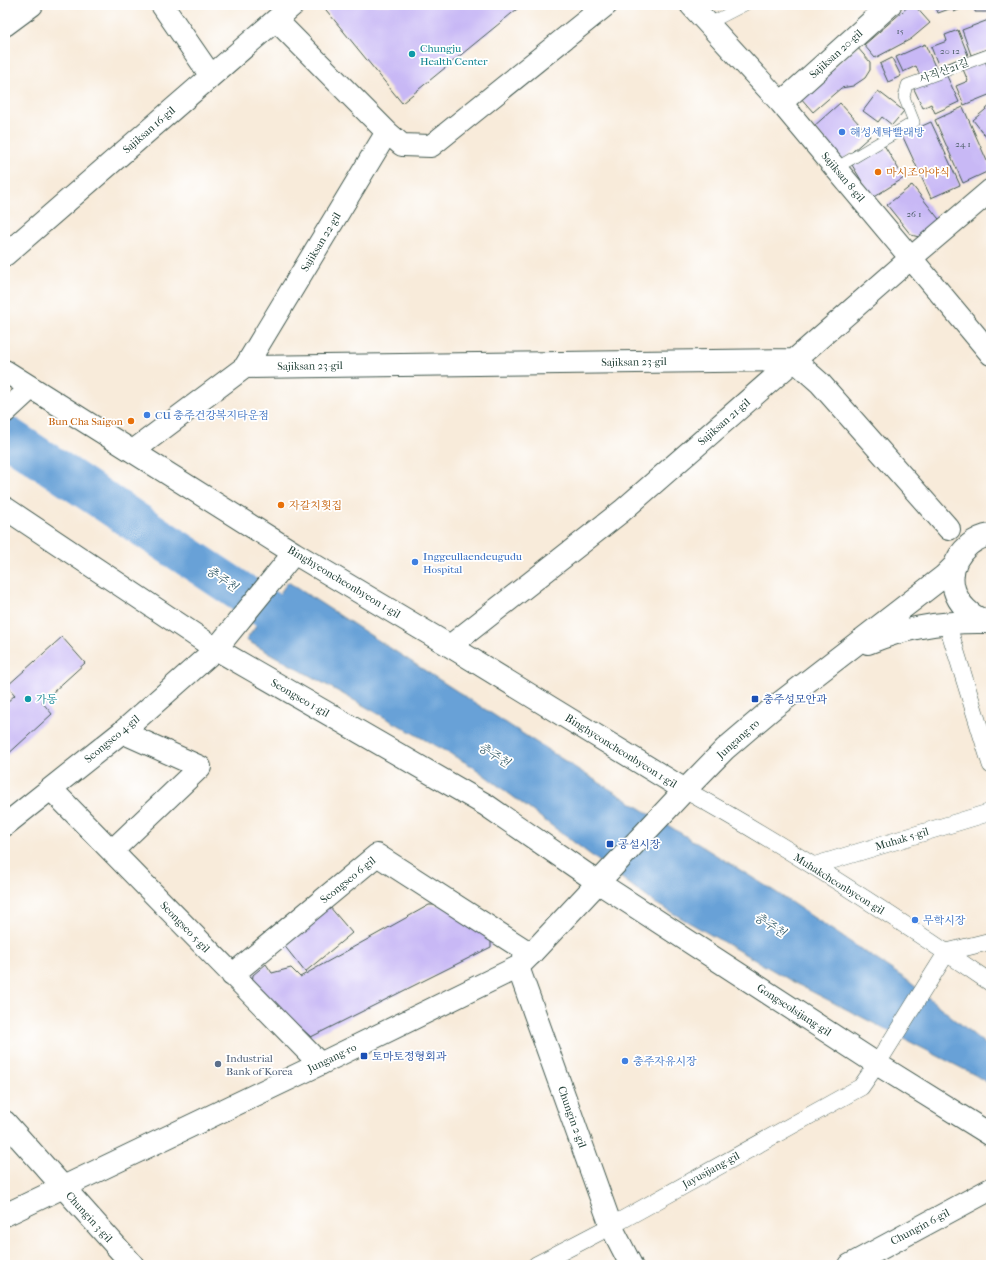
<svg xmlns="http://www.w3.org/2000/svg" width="996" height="1270" viewBox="0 0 996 1270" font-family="'IM FELL French Canon','Noto Serif KR',serif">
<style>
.water{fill:#68a1d7;stroke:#446f86}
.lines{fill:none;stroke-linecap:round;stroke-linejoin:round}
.river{stroke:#68a1d7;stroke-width:40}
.building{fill:#c8b8f5}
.service-casing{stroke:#40574d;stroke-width:12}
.pedestrian-casing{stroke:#40574d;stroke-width:18}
.minor-casing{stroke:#40574d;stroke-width:24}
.secondary-casing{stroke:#40574d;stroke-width:24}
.service{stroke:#fff;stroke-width:11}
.pedestrian{stroke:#fff;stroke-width:17}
.minor{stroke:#fff;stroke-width:22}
.secondary{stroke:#fff;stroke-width:22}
.culture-dot{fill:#0f9aa8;stroke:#fff;stroke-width:1.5}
.shop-dot{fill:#3f7fe0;stroke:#fff;stroke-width:1.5}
.food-dot{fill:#e8710a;stroke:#fff;stroke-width:1.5}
.transit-dot{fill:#1a4fb4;stroke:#fff;stroke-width:1.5}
.service-dot{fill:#5c6f8a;stroke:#fff;stroke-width:1.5}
.labels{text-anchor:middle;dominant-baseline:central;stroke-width:3.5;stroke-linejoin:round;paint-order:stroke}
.number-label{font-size:9px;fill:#495c64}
.culture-label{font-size:11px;fill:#0d838f;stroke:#fff;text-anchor:start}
.street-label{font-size:11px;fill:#1f3d34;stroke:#fff}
.shop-label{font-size:11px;fill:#366cbe;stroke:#fff;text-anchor:start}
.food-label{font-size:11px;fill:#c56008;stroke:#fff;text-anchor:start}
.transit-label{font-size:11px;fill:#164399;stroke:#fff;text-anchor:start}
.service-label{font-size:11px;fill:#4e5e75;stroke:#fff;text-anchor:start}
.water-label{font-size:12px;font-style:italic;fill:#39606d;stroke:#fff}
</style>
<rect width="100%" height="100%" fill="#fff"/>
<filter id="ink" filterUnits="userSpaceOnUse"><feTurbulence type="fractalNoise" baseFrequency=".025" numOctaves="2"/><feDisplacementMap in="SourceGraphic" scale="8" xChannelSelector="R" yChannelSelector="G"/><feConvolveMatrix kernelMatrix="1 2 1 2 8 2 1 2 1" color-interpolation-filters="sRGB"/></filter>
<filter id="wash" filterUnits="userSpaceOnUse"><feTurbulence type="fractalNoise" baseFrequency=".012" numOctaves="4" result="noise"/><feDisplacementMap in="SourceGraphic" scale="16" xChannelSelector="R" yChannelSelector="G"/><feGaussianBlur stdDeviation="0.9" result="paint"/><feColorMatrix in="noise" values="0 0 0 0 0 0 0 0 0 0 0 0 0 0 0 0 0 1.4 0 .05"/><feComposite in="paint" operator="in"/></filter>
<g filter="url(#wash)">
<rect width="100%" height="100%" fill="#f8ebda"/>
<path class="water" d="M288,582L582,772L774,891L907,980L991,1049V1085L975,1075L797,984L655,903L472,766L246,640Z"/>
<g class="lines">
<path class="river" d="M5,435L313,640"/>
</g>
<g id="blocks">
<path class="building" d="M322,5H522L402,103Z
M910,5H914L930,23L911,39L875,58L864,45Z
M935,5H968V6L954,12L952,8L938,13Z
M975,5H991V12H975Z
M991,19V48L971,55L962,30Z
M958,30L968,55L939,67L931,47L947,41L945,35Z
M925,44L937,71L921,78L916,66L903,72L896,57Z
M857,47L870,62V70L865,78L853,86L841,88L813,112L800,97Z
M892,58L901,76L888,82L880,64Z
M984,58L991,75V94L964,105L956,86L968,81L962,67Z
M945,72L959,102L935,113L931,104L923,108L913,87Z
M878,91L904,111L892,125L882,117L878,122L863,111Z
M840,103L870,136L843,160L813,127Z
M991,105V141L990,142L973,120Z
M963,107L991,170L963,183L935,120Z
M931,122L960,185L931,198L902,135Z
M884,145L904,178L872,198L852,165Z
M912,185L942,223L923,238L911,235L887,205Z
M62,637L85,663L42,702L52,714L5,757V704L15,695L7,686Z
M429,905H446L491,939V947L311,1037L252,983L253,975L266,964L272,973L291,968L300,977Z
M329,906L352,933L305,972L283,944Z"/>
</g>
</g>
<g filter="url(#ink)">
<use href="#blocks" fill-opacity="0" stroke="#40574d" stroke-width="1"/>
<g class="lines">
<g class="service-casing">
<path id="service" d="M708,24L745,5
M836,168L914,122L904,97L907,85L991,54"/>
</g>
<g class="pedestrian-casing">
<path id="pedestrian" d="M947,623L991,765
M685,790C790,848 892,915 991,983
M813,866L991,812
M536,1265L611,1226L861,1087L877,1064L947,952L991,941"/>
</g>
<g class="minor-casing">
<path id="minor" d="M162,5L211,76
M691,5L781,103L991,354
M5,25L32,5
M781,103L890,5
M387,132L402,145L431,146L606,5
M5,255L293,5
M245,367L794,360L820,383L949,529
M5,371L294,553L450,646L685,790
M5,412L31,388
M133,451L245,367L387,132L276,20
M5,508L216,649L486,805L599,883L877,1064L991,1135
M450,646L622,511L911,258L991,190
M51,789L320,1064
M5,825L122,732L216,649L294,553
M112,851L200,767L122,732
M518,967L611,1226L631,1265
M232,975L377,855L531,954
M5,1122L133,1265
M850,1265L991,1189"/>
</g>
<g class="secondary-casing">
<path id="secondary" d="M988,622C953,611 939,571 969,545C975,540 983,536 991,535
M868,643C905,627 947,621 987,622
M5,1215L320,1064L518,967L531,954L685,790L725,749L772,709L944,576L955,565"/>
</g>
<use href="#service" class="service"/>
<use href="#pedestrian" class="pedestrian"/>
<use href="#minor" class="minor"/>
<use href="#secondary" class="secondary"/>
</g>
</g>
<g class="culture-dot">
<circle cx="412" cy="54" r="4"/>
<circle cx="28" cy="699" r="4"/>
</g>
<g class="shop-dot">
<circle cx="842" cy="132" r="4"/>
<circle cx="147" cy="415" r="4"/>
<circle cx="415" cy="562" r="4"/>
<circle cx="915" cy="920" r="4"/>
<circle cx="625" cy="1061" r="4"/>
</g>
<g class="food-dot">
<circle cx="878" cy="172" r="4"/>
<circle cx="131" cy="421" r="4"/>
<circle cx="281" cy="505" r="4"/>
</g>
<g class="transit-dot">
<rect x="751" y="695" width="8" height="8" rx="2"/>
<rect x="606" y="840" width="8" height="8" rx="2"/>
<rect x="360" y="1052" width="8" height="8" rx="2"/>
</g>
<circle class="service-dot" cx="218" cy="1064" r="4"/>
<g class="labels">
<g class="number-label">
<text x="900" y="31">15</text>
<text x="950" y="51">20-12</text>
<text x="963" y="144">24-1</text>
<text x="914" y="214">26-1</text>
</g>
<g class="culture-label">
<text x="420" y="48">Chungju<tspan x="420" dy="13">Health Center</tspan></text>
<text x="36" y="699">가동</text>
</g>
<g class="street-label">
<text transform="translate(836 54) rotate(-42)">Sajiksan 20-gil</text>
<text transform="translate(944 71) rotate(-21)">사직산21길</text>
<text transform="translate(149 130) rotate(-41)">Sajiksan 16-gil</text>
<text transform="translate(843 177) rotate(50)">Sajiksan 8-gil</text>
<text transform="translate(321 242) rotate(-59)">Sajiksan 22-gil</text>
<text transform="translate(634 362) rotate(-1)">Sajiksan 23-gil</text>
<text transform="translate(310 366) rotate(-1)">Sajiksan 23-gil</text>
<text transform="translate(724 422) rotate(-41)">Sajiksan 21-gil</text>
<text transform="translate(344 582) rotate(31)">Binghyeoncheonbyeon 1-gil</text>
<text transform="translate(300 698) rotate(30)">Seongseo 1-gil</text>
<text transform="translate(112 739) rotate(-40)">Seongseo 4-gil</text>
<text transform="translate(738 739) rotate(-42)">Jungang-ro</text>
<text transform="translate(621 751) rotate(32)">Binghyeoncheonbyeon 1-gil</text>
<text transform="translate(902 839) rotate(-17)">Muhak 5-gil</text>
<text transform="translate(348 880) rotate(-39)">Seongseo 6-gil</text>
<text transform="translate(839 884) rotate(32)">Muhakcheonbyeon-gil</text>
<text transform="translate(185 927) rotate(46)">Seongseo 5-gil</text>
<text transform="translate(794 1010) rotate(33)">Gongseolsijang-gil</text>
<text transform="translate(332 1058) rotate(-26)">Jungang-ro</text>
<text transform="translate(572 1117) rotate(70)">Chungin 2-gil</text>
<text transform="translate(711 1170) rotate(-29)">Jayusijang-gil</text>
<text transform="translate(89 1217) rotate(48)">Chungin 3-gil</text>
<text transform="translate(920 1227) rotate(-28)">Chungin 6-gil</text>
</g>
<g class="shop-label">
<text x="850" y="132">해성세탁빨래방</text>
<text x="155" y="415">CU 충주건강복지타운점</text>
<text x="423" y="556">Inggeullaendeugudu<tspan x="423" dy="13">Hospital</tspan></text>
<text x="923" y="920">무학시장</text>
<text x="633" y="1061">충주자유시장</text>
</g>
<g class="food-label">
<text x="886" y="172">마시조아야식</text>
<text x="123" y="421" text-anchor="end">Bun Cha Saigon</text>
<text x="289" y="505">자갈치횟집</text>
</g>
<g class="transit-label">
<text x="763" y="699">충주성모안과</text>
<text x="618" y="844">공설시장</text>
<text x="372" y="1056">토마토정형회과</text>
</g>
<g class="service-label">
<text x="226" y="1058">Industrial<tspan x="226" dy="13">Bank of Korea</tspan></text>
</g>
<g class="water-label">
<text transform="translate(222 579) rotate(34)">충주천</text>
<text transform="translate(494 755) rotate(32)">충주천</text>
<text transform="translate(770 925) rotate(32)">충주천</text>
</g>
</g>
<rect width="996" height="1270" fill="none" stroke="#fff" stroke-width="20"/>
</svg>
